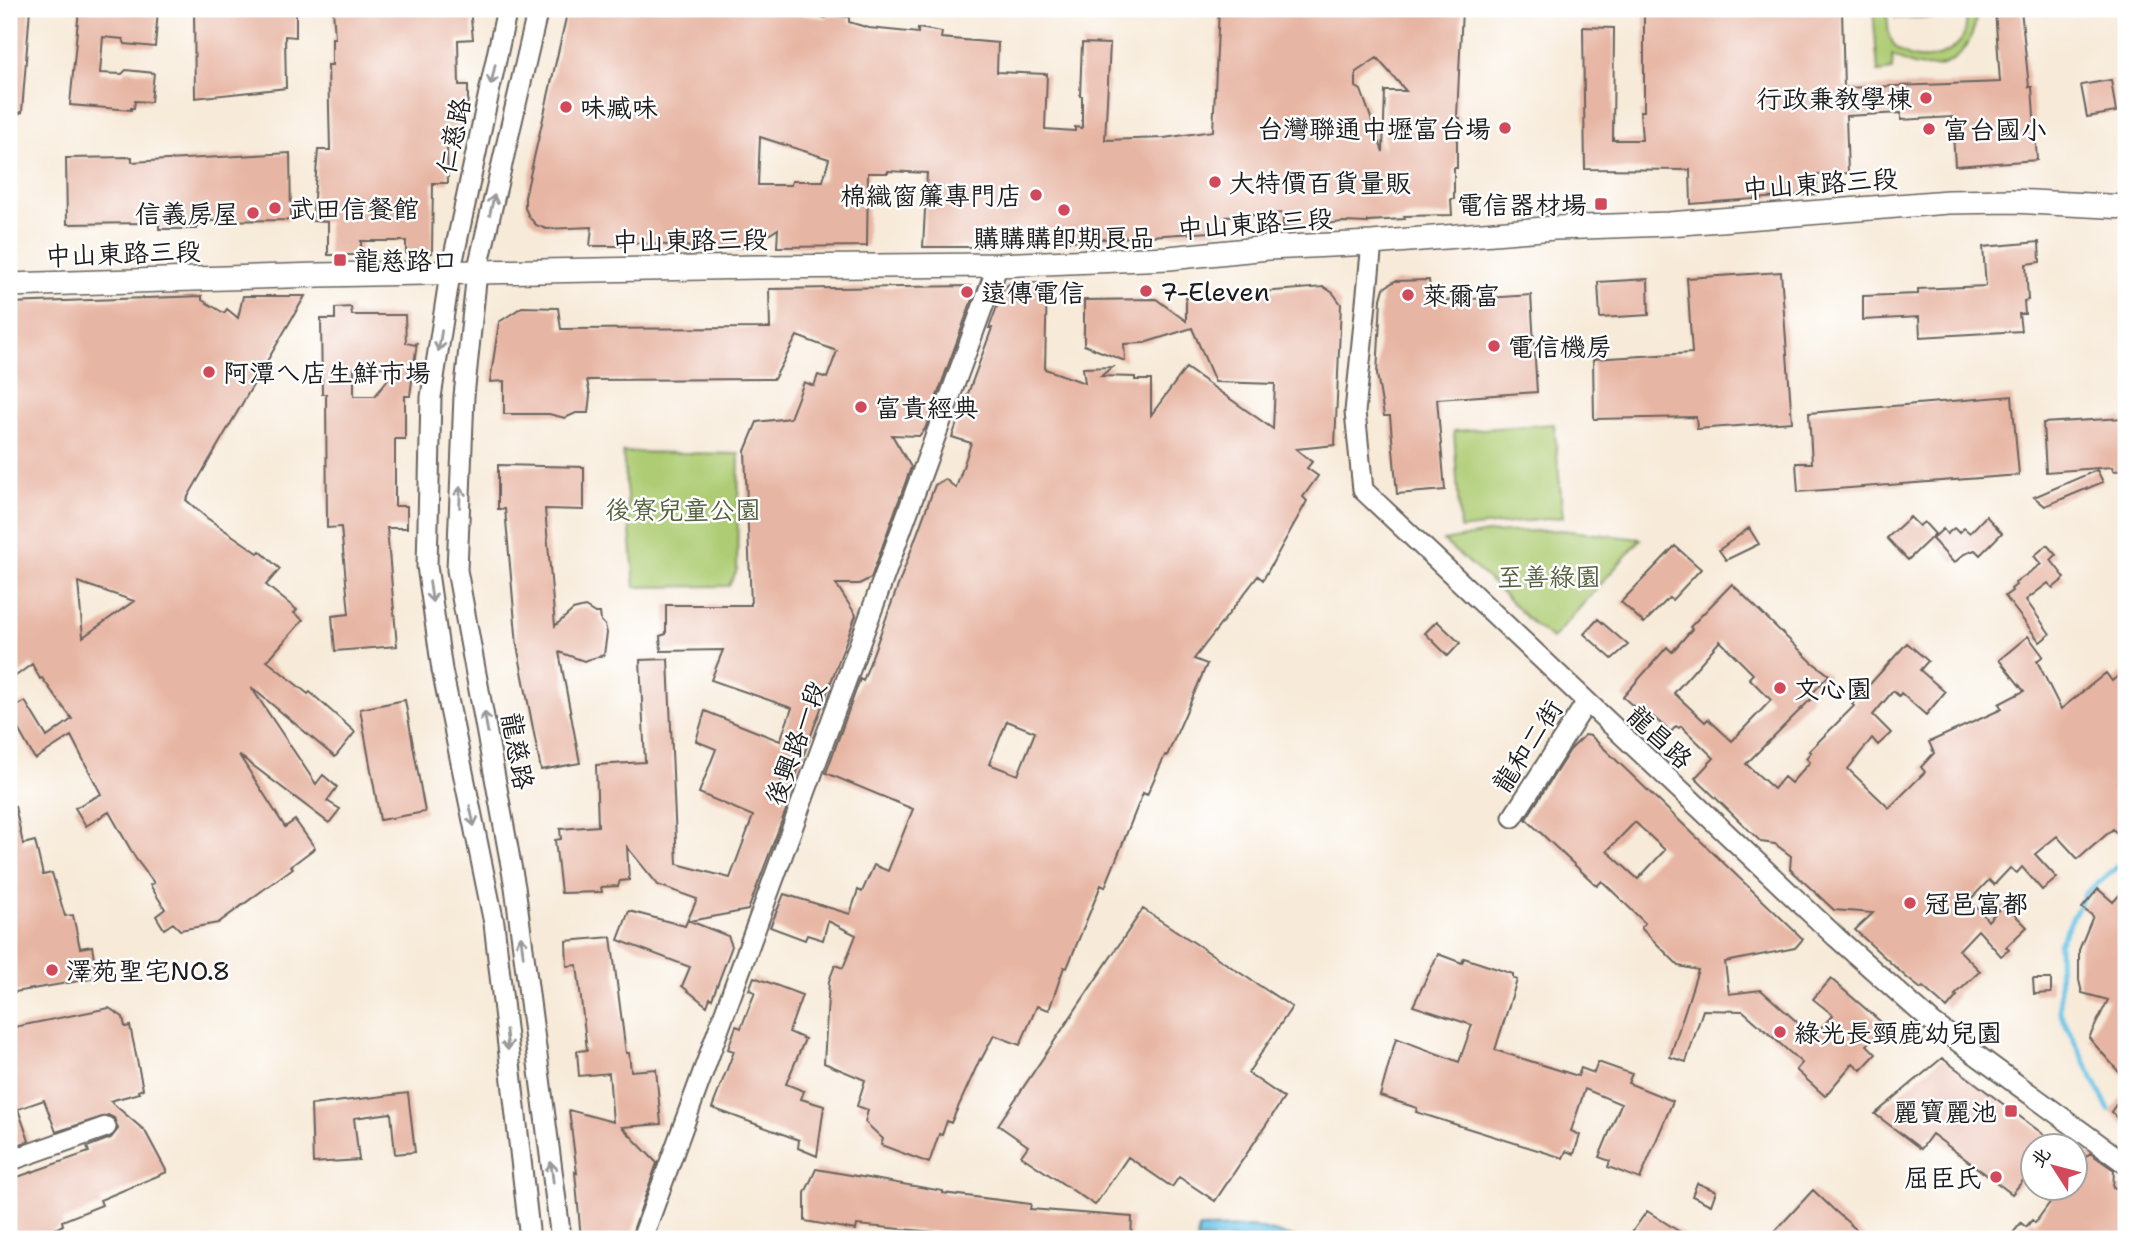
<svg xmlns="http://www.w3.org/2000/svg" width="2135" height="1248" viewBox="0 0 2135 1248" font-family="'Shantell Sans','LXGW WenKai TC',sans-serif">
<style>
.green{fill:#aecc73;stroke:#657448;stroke-width:2}
.water{fill:#68c3e6;stroke:#427081;stroke-width:2}
.lines{fill:none;stroke-linecap:round;stroke-linejoin:round}
.stream{stroke:#68c3e6;stroke-width:5}
.building{fill:#e7b5a3;fill-rule:evenodd}
.minor-casing{stroke:#69645e;stroke-width:23}
.major-casing{stroke:#69645e;stroke-width:26}
.minor{stroke:#fff;stroke-width:19}
.major{stroke:#fff;stroke-width:23}
.oneway{stroke:#999}
.poi-dot{fill:#d1495b;stroke:#fff;stroke-width:2.5}
.labels{text-anchor:middle;dominant-baseline:central;stroke-width:5;stroke-linejoin:round;paint-order:stroke}
.poi-label{font-size:26px;fill:#1c1c1c;stroke:#fff;text-anchor:start}
.street-label{font-size:26px;fill:#1c1c1c;stroke:#fff}
.park-label{font-size:26px;fill:#56623f;stroke:#fff}
</style>
<rect width="100%" height="100%" fill="#fff"/>
<filter id="ink" filterUnits="userSpaceOnUse"><feTurbulence type="fractalNoise" baseFrequency=".0143" numOctaves="2"/><feDisplacementMap in="SourceGraphic" scale="14" xChannelSelector="R" yChannelSelector="G"/><feConvolveMatrix kernelMatrix="1 2 1 2 8 2 1 2 1" color-interpolation-filters="sRGB"/></filter>
<filter id="wash" filterUnits="userSpaceOnUse"><feTurbulence type="fractalNoise" baseFrequency=".00686" numOctaves="4" result="noise"/><feDisplacementMap in="SourceGraphic" scale="28" xChannelSelector="R" yChannelSelector="G"/><feGaussianBlur stdDeviation="1.57" result="paint"/><feColorMatrix in="noise" values="0 0 0 0 0 0 0 0 0 0 0 0 0 0 0 0 0 1.4 0 .05"/><feComposite in="paint" operator="in"/></filter>
<g filter="url(#wash)">
<rect width="100%" height="100%" fill="#f7ead8"/>
<path class="green" d="M1873,9H1887C1888,17 1887,29 1890,37C1903,72 1963,61 1966,25C1967,20 1965,14 1965,9H1977V11C1973,61 1935,83 1892,55L1893,70L1878,72Z
M1895,9H1943V17L1895,18Z
M1554,424L1563,517L1460,529L1454,431Z
M623,452L739,454L737,570L729,586L635,587Z
M1560,530L1641,539L1552,639L1534,625L1487,578L1443,541L1487,533Z"/>
<path class="water" d="M1254,1227L1300,1239H1197L1199,1228Z"/>
<g class="lines">
<path class="stream" d="M2109,1110L2060,1013L2059,944L2085,894L2126,860"/>
</g>
<g id="blocks">
<path class="building" d="M9,9H30L22,112L9,117Z
M79,9H158L155,47L125,44L123,39L103,37L100,73L122,74L126,70L154,73L151,102L135,101L134,108H131V110L70,105Z
M194,9H296V37L285,36L286,88L195,98Z
M333,9H470L473,39L458,40L459,85H468V100L456,147H447L448,183H433L432,253L406,254V241H361V255H328V222L312,221L318,150H330L328,65H332V38H335Z
M568,9H758L826,18L827,14L849,17V22L869,28L918,33V28L942,32L941,38L998,43L997,72L1047,74L1045,129L1075,131V127L1082,128V96H1080L1082,43L1110,44L1105,140L1164,138L1213,131L1219,9H1462L1457,117L1460,118L1457,130V168H1454V199H1451L1452,215L1404,216L1405,219L1368,221V223L1343,222L1283,228V213L1226,217V231L1071,241H1028L1029,233L988,230L987,247H923L927,173L888,171V173H868L867,246L777,247L778,229L750,247L693,249V247L627,242L626,246H590L592,227L546,229L536,225L529,217L525,208V197ZM1377,58L1406,91H1385L1383,152L1361,90L1356,87V72ZM760,137L829,159L823,181H792L791,185H758Z
M1644,9H1842L1844,88L2000,82L1995,9H2021L2029,87H2032L2037,160L1955,166L1952,117L1901,120V113L1846,116L1848,173L1817,175V194L1691,204L1690,170L1585,169L1583,27L1614,28L1613,140H1642L1640,111H1644Z
M2111,80L2116,112L2087,117L2081,85Z
M290,153L291,220L212,221L197,223V229H159V224L148,223L67,224L66,158L132,157V162Z
M2039,242L2040,262L2026,264L2028,300L2024,301L2025,314H2019L2021,331L1920,337L1919,317L1863,320V296L1918,294V289L1986,286L1983,247Z
M1781,272L1792,422L1697,429L1696,417L1594,419L1593,359L1692,353L1687,278Z
M1648,279L1649,315L1600,318L1598,282Z
M1429,280L1430,290L1441,288L1442,301L1531,295L1537,392L1437,399L1445,490L1397,494L1390,416H1384L1377,374L1381,299L1384,288L1395,281Z
M1021,282L1047,283L1045,369L1085,383L1083,368L1113,367L1101,376L1135,377V380H1151V415L1186,368L1273,429L1275,384L1215,382L1192,328L1144,343L1124,344L1125,361L1084,345V300L1156,299L1186,321V298L1324,287L1333,293L1341,304L1335,445L1296,449L1312,462L1307,468L1318,476L1303,497L1307,501L1263,580L1258,576L1194,659L1207,664L1167,756L1165,755L1147,795L1143,793L1105,887L1101,885L1067,968L1064,967L1049,1010L1037,1006L1020,1045L994,1035L981,1060L980,1059L951,1123L947,1121L942,1135L939,1134L929,1163L881,1145L883,1139L865,1122L868,1110L857,1106L865,1080L824,1063L829,981L835,965L843,968L856,935L828,921L823,940L807,935L805,940L770,927L784,894L850,914L858,890L862,892L874,865L888,871L913,809L826,773L860,679L863,681L935,485L945,479L956,488L971,443L952,437L992,328H989L1004,288L1009,284L1020,286ZM1007,721L1035,732L1018,775L989,764Z
M970,286L973,297L925,429L919,436L892,435L911,467L871,578L859,584H836L856,615L795,778L779,771L787,807L748,910L690,921L728,936L732,946L712,999L710,998L707,1006L682,986L690,967L618,940L629,911L685,926L697,899L658,885L627,847L629,880L620,881L618,886L601,887L602,892L561,893L555,840L561,839L560,829L598,826L596,765L645,762L640,660L668,659L677,864L730,878L753,816L699,793L716,749L696,741L705,711L780,741L792,708L711,680L723,650L661,651L660,636L666,634V605H751L745,451L757,422L790,418L804,382L814,386L818,375L827,378L837,351L797,336L774,379L587,380L590,395L588,413H576L565,418L549,414H504V381L490,382L499,322L522,307L558,308L561,329L770,328L769,289Z
M202,296V300L224,313L227,309L238,318L243,296H305L186,500L207,518L258,553L260,551L280,569L266,585L297,610L294,613L303,620L267,661L308,694L310,692L355,732L335,757L251,687L316,784L323,775L337,787L327,801L340,809L329,823L239,755L285,827L295,820L315,848L291,866L293,868L218,923L180,930L173,923L164,929L156,916L165,909L150,885L154,883L136,859L109,812L86,826L75,808L101,794L71,736L35,759L9,713V710L25,701L47,737L72,719L42,678L40,679L32,664L9,681V303ZM78,582L134,601L83,637Z
M351,307L352,315H405L406,343L415,345L417,342L410,396H405V439H395V506H407V528H387L397,646L335,651L332,616L349,614L341,527L327,528L326,394H322L321,319H335V308ZM397,367L375,396H354V368Z
M2012,396L2019,475L1798,492L1796,463H1812L1809,413Z
M2123,418L2126,470L2113,471L2112,467L2046,472L2043,423Z
M498,465L584,467V510L545,509L555,626L573,610L585,607L595,613H600L601,621L605,625L607,633L604,655L584,661L559,652L580,763L541,770L517,645L505,509H498Z
M2097,470L2103,482L2045,506L2034,497Z
M1986,516L2002,533L1980,555L1975,550L1964,554L1954,563L1932,539L1943,529L1947,534L1954,528L1959,533L1964,528L1970,533Z
M1910,517L1919,526L1924,522L1935,534L1908,560L1887,538Z
M1749,528L1759,544L1726,560L1719,550Z
M2047,545L2056,555L2051,560L2065,578L2053,588L2048,583L2026,600L2050,634L2040,642L2005,596L2012,591L2011,589L2016,585L2015,583L2041,564L2034,556Z
M1675,546L1701,569L1672,600L1669,598L1644,623L1621,602Z
M1732,584L1812,662L1829,675L1810,696L1812,698L1746,764L1774,789L1784,777L1791,783L1810,762L1806,758L1811,752L1809,751L1854,706L1852,704L1907,643L1928,661L1920,670L1945,692L1926,715L1901,693L1899,696L1893,691L1873,715L1891,733L1878,745L1872,738L1848,769L1889,808L1925,772L1921,767L1934,753L1929,742L2002,709L1999,704L2024,691L1999,660L2028,636L2043,656L2037,661L2061,709L2106,673L2112,681L2126,669V845L2113,829L2078,859L2057,836L2035,854L2057,878L2042,890L2022,867L2017,873L2010,868L1994,885L1989,880L1968,902L1980,910L1988,921L2004,904L2027,927L2006,947L2009,950L2001,956L1978,930L1959,950L1980,971L1955,995L1957,996L1947,1008L1923,987L1921,989L1906,977L1855,930L1873,913L1834,910L1790,869L1791,856L1775,844L1761,842L1695,778L1714,758L1681,726L1679,728L1676,726L1671,732L1647,712L1644,716L1623,697L1667,647L1672,652L1692,629L1690,627ZM1720,641L1753,674L1749,678L1771,700L1732,741L1708,719L1705,722L1674,693Z
M1598,619L1628,645L1612,659L1584,634Z
M1437,621L1460,643L1448,656L1425,633Z
M405,700L425,812L380,820L360,709Z
M1585,735L1591,736L1803,939L1795,948L1725,962L1729,994L1761,990L1813,1036L1833,1015L1813,999L1831,979L1881,1022L1880,1031L1867,1045L1876,1054L1861,1070L1853,1063L1825,1096L1796,1070L1802,1063L1743,1011L1703,1010L1686,1062L1670,1057L1698,970L1679,966L1641,928L1645,923L1602,881L1597,886L1526,819L1570,750ZM1635,822L1665,850L1638,879L1607,851Z
M15,806L23,844L35,841L43,875L52,873L65,916L73,915L80,948L92,946L97,978L9,993V807Z
M2126,888V1080L2089,1038L2108,1000L2082,993L2079,980V950L2093,916L2082,908L2098,889L2113,902Z
M1143,909L1292,1007L1248,1073L1284,1098L1215,1201L1179,1177L1172,1187L1128,1157L1095,1205L1021,1156L1028,1146L998,1125Z
M611,937L626,1053H629L631,1071L656,1069L661,1124L622,1127L657,1163L630,1239H581L575,1172L577,1173L569,1110L613,1122L609,1073L579,1076L577,1051L587,1050L577,965L567,966L566,941Z
M1438,954L1462,963L1464,958L1513,974V978L1517,980L1495,1050L1578,1076L1581,1068L1594,1073L1598,1062L1632,1074L1628,1083L1673,1101L1640,1179L1608,1167L1610,1161L1599,1157L1621,1104L1585,1089L1571,1131L1580,1135L1574,1154L1566,1151L1563,1158L1416,1112L1417,1108L1380,1096L1396,1038L1459,1062L1472,1025L1413,1006Z
M754,977L802,995L789,1032L805,1039L786,1084L804,1091L801,1099L824,1106L817,1156L798,1148L799,1140L712,1108L734,1051L728,1049L736,1026L741,1028L755,992L749,990Z
M2033,979H2051V993L2034,994Z
M109,1008L123,1017L125,1027L130,1026L143,1089L138,1091L139,1093L110,1101L145,1131L167,1172L100,1200L102,1205L62,1221L63,1225L37,1239H9V1180L89,1152L87,1147L111,1138L118,1129L114,1118L108,1115L56,1132L44,1100L18,1109L29,1141L9,1148V1028Z
M1942,1058L2059,1146H2034V1167L2012,1194L1932,1134L1921,1149L1875,1114Z
M2126,1090V1127L2111,1112Z
M408,1093L415,1152L395,1154L391,1113L354,1118L359,1160L313,1163L311,1105Z
M2076,1147L2086,1157L2090,1153L2114,1170L2113,1188L2126,1186V1239H2008L2021,1223L2026,1227L2032,1220L2035,1223L2051,1201L2034,1188H2076Z
M816,1169L943,1191V1193L1031,1204L1030,1209L1132,1217L1131,1239H1013L857,1225L856,1230L805,1221V1193Z
M1697,1183L1716,1191L1711,1205L1692,1196Z
M1813,1190L1834,1210L1867,1239H1768Z
M1647,1211L1691,1239H1627Z"/>
</g>
</g>
<g filter="url(#ink)">
<use href="#blocks" fill-opacity="0" stroke="#69645e" stroke-width="2"/>
<g class="lines">
<g class="minor-casing">
<path id="minor" d="M507,9L450,274L431,397L427,566L442,670L494,923L530,1239
M538,9L477,272L464,396L457,570L515,887L561,1239
M1372,243L1355,412L1363,490L1836,937L1934,1024L2126,1164
M1513,817L1586,703
M9,1161L106,1127
M642,1239L998,265"/>
</g>
<g class="major-casing">
<path id="major" d="M9,285L319,275L757,267L998,265L1169,258L1268,248L1372,243L1555,228L1669,224L1948,202L2012,201L2126,207"/>
</g>
<use href="#minor" class="minor"/>
<use href="#major" class="major"/>
</g>
<defs><path id="oneway-shaft" d="M-6 0H5M1.5-3L5.5 0L1.5 3" fill="none" stroke-width="1.6" stroke-linecap="round" stroke-linejoin="round" transform="scale(1.75)"/></defs>
<g class="oneway">
<use href="#oneway-shaft" transform="translate(493 75) rotate(102)"/>
<use href="#oneway-shaft" transform="translate(492 205) rotate(-77)"/>
<use href="#oneway-shaft" transform="translate(440 341) rotate(99)"/>
<use href="#oneway-shaft" transform="translate(460 497) rotate(-88)"/>
<use href="#oneway-shaft" transform="translate(431 592) rotate(82)"/>
<use href="#oneway-shaft" transform="translate(486 722) rotate(-100)"/>
<use href="#oneway-shaft" transform="translate(472 816) rotate(78)"/>
<use href="#oneway-shaft" transform="translate(522 946) rotate(-97)"/>
<use href="#oneway-shaft" transform="translate(507 1040) rotate(84)"/>
<use href="#oneway-shaft" transform="translate(552 1172) rotate(-97)"/>
</g>
</g>
<g class="poi-dot">
<circle cx="1926" cy="98" r="7"/>
<circle cx="566" cy="107" r="7"/>
<circle cx="1505" cy="128" r="7"/>
<circle cx="1929" cy="129" r="7"/>
<circle cx="1215" cy="182" r="7"/>
<circle cx="1036" cy="195" r="7"/>
<rect x="1594" y="197" width="14" height="14" rx="3.5"/>
<circle cx="275" cy="208" r="7"/>
<circle cx="1064" cy="210" r="7"/>
<circle cx="253" cy="213" r="7"/>
<rect x="333" y="253" width="14" height="14" rx="3.5"/>
<circle cx="1146" cy="291" r="7"/>
<circle cx="967" cy="292" r="7"/>
<circle cx="1408" cy="295" r="7"/>
<circle cx="1494" cy="346" r="7"/>
<circle cx="209" cy="372" r="7"/>
<circle cx="861" cy="407" r="7"/>
<circle cx="1780" cy="688" r="7"/>
<circle cx="1910" cy="903" r="7"/>
<circle cx="52" cy="970" r="7"/>
<circle cx="1780" cy="1032" r="7"/>
<rect x="2004" y="1104" width="14" height="14" rx="3.5"/>
<circle cx="1996" cy="1177" r="7"/>
</g>
<g class="labels">
<g class="poi-label">
<text x="1912" y="98" text-anchor="end">行政兼教學棟</text>
<text x="580" y="107">味臧味</text>
<text x="1491" y="128" text-anchor="end">台灣聯通中壢富台場</text>
<text x="1943" y="129">富台國小</text>
<text x="1229" y="182">大特價百貨量販</text>
<text x="1022" y="195" text-anchor="end">棉織窗簾專門店</text>
<text x="1587" y="204" text-anchor="end">電信器材場</text>
<text x="289" y="208">武田信餐館</text>
<text x="239" y="213" text-anchor="end">信義房屋</text>
<text x="1064" y="237" text-anchor="middle">購購購即期良品</text>
<text x="354" y="260">龍慈路口</text>
<text x="1160" y="291">7-Eleven</text>
<text x="981" y="292">遠傳電信</text>
<text x="1422" y="295">萊爾富</text>
<text x="1508" y="346">電信機房</text>
<text x="223" y="372">阿潭ㄟ店生鮮市場</text>
<text x="875" y="407">富貴經典</text>
<text x="1794" y="688">文心園</text>
<text x="1924" y="903">冠邑富都</text>
<text x="66" y="970">澤苑聖宅NO.8</text>
<text x="1794" y="1032">綠光長頸鹿幼兒園</text>
<text x="1997" y="1111" text-anchor="end">麗寶麗池</text>
<text x="1982" y="1177" text-anchor="end">屈臣氏</text>
</g>
<g class="street-label">
<text transform="translate(453 136) rotate(-78)">仁慈路</text>
<text transform="translate(1820 183) rotate(-4)">中山東路三段</text>
<text transform="translate(1255 223) rotate(-4)">中山東路三段</text>
<text transform="translate(690 240) rotate(-1)">中山東路三段</text>
<text transform="translate(123 253) rotate(-2)">中山東路三段</text>
<text transform="translate(1660 737) rotate(43)">龍昌路</text>
<text transform="translate(795 743) rotate(-70)">後興路一段</text>
<text transform="translate(1527 746) rotate(-57)">龍和二街</text>
<text transform="translate(518 751) rotate(80)">龍慈路</text>
</g>
<g class="park-label">
<text x="683" y="509">後寮兒童公園</text>
<text x="1549" y="576">至善綠園</text>
</g>
</g>
<rect width="2135" height="1248" fill="none" stroke="#fff" stroke-width="35"/>
<g transform="translate(2054 1167) rotate(306)"><circle r="33" fill="#ffffff" stroke="#a4a4a4" stroke-width="2"/>
<path d="M0-5L12 26L0 18L-12 26Z" fill="#d1495b"/>
<text y="-10" font-size="19" font-weight="bold" text-anchor="middle" fill="#1c1c1c">北</text>
</g>
</svg>
